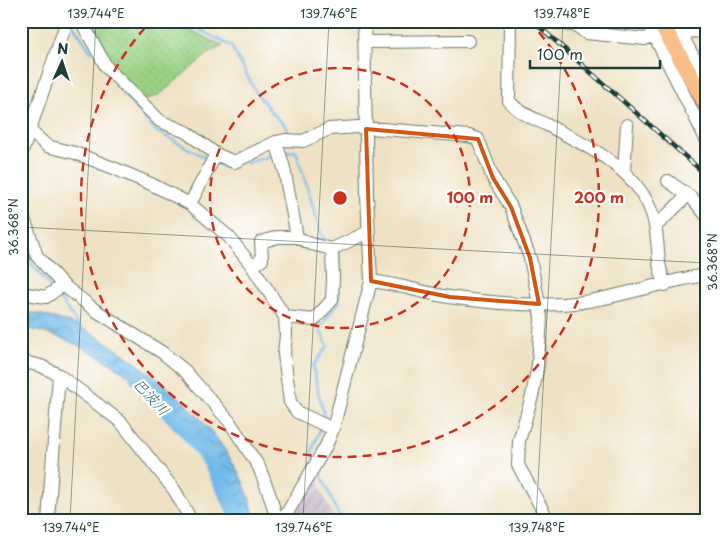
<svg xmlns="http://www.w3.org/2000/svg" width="727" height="541" viewBox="0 0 727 541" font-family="'Playpen Sans','Klee One',sans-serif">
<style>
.industrial{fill:url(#industrial-furrows)}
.park{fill:url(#park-dots);stroke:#5c875c}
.water{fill:url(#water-waves);stroke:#487c8e}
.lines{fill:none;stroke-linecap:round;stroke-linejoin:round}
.stream{stroke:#70bae9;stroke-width:2.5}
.river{stroke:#70bae9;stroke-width:15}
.minor-casing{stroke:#687766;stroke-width:14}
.major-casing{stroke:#687766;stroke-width:18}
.minor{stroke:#fff;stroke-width:12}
.major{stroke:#f8bd89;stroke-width:16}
.rail-casing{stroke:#1f3d34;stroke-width:4.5}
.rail{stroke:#fff;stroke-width:2.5;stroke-dasharray:8;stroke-linecap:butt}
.marked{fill:none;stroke:#d45610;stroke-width:4;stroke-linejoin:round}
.ticks{fill:none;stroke:#1f3d34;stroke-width:1;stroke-opacity:0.45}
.ring{fill:none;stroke:#c8321e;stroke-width:2.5;stroke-dasharray:9 6}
.labels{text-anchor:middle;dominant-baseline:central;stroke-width:4.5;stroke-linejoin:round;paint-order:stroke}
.water-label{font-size:15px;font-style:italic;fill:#37626a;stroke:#fff}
.centre{fill:#c8321e;stroke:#fff;stroke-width:2.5}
.ring-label{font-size:15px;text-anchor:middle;font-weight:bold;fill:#c8321e;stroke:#fff;stroke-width:4.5;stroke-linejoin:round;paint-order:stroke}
.neatline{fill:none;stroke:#1f3d34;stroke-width:2}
.ticks-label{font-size:12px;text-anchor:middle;fill:#1f3d34}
</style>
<defs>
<pattern id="industrial-furrows" width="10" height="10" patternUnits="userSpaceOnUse" patternTransform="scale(1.25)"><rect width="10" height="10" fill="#cfbdcf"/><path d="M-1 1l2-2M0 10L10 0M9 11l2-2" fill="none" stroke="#b1a3b2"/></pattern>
<pattern id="park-dots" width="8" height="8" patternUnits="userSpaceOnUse" patternTransform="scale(1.25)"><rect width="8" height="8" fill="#9ad183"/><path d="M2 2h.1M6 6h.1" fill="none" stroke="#84b472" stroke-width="1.8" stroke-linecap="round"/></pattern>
<pattern id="water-waves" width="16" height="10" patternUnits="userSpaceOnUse" patternTransform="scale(1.25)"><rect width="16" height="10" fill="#70bae9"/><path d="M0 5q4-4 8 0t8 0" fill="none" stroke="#5b98be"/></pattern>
</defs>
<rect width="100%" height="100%" fill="#fff"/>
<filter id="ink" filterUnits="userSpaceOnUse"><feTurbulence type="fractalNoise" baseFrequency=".02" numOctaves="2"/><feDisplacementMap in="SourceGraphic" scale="10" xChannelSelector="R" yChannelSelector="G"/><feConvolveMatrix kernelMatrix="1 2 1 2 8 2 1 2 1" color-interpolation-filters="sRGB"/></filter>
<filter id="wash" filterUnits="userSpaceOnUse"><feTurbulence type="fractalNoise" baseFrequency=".0096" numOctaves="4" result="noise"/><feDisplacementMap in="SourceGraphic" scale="20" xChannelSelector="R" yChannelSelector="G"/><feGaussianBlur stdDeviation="1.12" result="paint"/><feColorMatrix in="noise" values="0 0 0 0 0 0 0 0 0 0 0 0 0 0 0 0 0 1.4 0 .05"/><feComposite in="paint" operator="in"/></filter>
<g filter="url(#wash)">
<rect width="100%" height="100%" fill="#efe2c4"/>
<path class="industrial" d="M317,473L322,493L336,520H292Z"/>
<path class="park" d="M85,21H116L126,30L133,21H172L223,46L208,54L159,95L145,100L111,67Z"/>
<path class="water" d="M21,310C37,314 54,317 70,323C87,329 101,339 116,349C176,388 241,446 255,520H242V516C234,497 225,476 214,457C188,413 107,354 58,337C46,333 34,330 21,327Z"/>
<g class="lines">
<path class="stream" d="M183,21L231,46L256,92L273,114L285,125L290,137
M72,23L91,52
M120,90L156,131L208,159
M285,153L296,151L322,236L330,244
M216,163L224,167H234
M246,163L277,154
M21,245L32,264L52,289
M57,295L81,329
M322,420L324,413L320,400L313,366L328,346L319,329L339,302V252L338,251
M314,458L312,452L320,428
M318,467L337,512L344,520"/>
<path class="river" d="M137,378L187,432L209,460L239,520"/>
</g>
</g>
<g filter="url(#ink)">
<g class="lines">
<g class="minor-casing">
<path id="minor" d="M81,21L107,68L160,121L186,132L216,154L234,162L276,142L285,140L303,141L329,129L358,127L469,136L478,139L493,178L511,207L530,258L539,304L541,318L538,365L532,396L519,441L518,465L548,520
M510,21L509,101C519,113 533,118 547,125C583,144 626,163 646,200C657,220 657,240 659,263C660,270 663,278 665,285
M647,21L706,139
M674,21L706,80
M552,22L577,26L586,33L645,39L654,35
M687,31L706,32
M685,41L687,21
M365,42L468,41
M29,130L47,146L75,153L111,167L151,184L190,204L229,237L252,266L285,317L286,335L284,354L290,402L297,412L333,429
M276,142L284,168L297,237
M21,155L67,21
M624,172L627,125
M668,181L692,198L706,215
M190,204L216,154
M21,210L37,256L63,285L95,310L163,353L185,371L229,421L259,467L270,496L277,520
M656,226L688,195
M252,266L262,260L261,242L278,237H297L311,244L332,249L368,232
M371,281C398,284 423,293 449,297C490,303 534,307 575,303C620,298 662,281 706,275
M21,293L46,297L63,285
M285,317L314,320L332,300L333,279L332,249
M21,361L41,366L59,375L121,422L175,491L191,520
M48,520L59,375
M283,520L326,446L333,429L371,281L367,195L364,21"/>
</g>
<g class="major-casing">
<path id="major" d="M660,21L706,104"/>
</g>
<use href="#minor" class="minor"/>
<use href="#major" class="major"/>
<g class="rail-casing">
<path id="rail" d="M533,21L706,175"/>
</g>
<use href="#rail" class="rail"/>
</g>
</g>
<path class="marked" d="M366,129L478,139L493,178L511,207L530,258L539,304L450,297L371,281Z"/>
<path class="ticks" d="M21,227L706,263M21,515L108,520M70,520L96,21M303,520L329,21M536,520L563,21"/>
<g class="ring">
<circle cx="340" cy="198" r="130"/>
<path d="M529 21A259 259 0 1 1 151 21"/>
</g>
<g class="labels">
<g class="water-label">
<text transform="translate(152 396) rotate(47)">巴波川</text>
</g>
</g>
<circle cx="340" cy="198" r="8" class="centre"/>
<g class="ring-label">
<text x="470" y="203">100 m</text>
<text x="599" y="203">200 m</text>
</g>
<rect width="727" height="541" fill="none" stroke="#fff" stroke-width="55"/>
<g transform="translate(62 62) rotate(3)" stroke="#ffffff" stroke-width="4" paint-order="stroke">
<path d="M0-4L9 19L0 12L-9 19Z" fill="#1f3d34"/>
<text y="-8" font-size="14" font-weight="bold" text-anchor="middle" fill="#1f3d34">N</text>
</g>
<path d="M530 60v8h130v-8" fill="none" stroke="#1f3d34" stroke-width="2.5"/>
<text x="537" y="60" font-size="15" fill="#1f3d34" stroke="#ffffff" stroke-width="4" paint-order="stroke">100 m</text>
<rect x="28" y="28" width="672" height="486" class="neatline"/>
<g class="ticks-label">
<text x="96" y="18">139.744°E</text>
<text x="329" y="18">139.746°E</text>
<text x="562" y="18">139.748°E</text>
<text transform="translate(14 227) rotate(-90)" y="4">36.368°N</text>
<text transform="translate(713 262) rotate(-90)" y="4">36.368°N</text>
<text x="71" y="532">139.744°E</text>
<text x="304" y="532">139.746°E</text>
<text x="537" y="532">139.748°E</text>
</g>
</svg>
